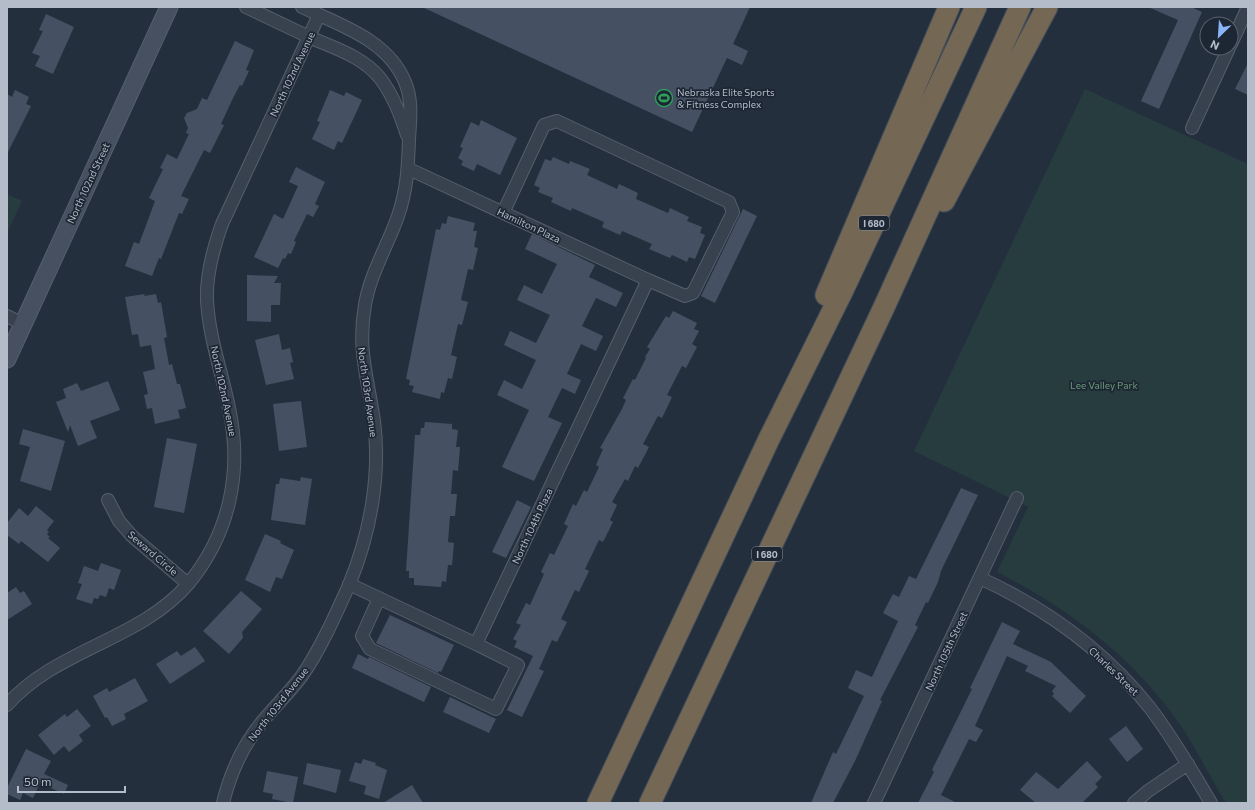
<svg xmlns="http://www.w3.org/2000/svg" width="1255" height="810" viewBox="0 0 1255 810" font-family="Commissioner,sans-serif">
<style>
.green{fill:#263c3f}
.building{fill:#455162}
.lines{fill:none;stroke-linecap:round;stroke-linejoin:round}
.minor-casing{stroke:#565f6c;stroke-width:14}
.secondary-casing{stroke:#565f6c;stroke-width:19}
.motorway-casing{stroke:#434c59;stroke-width:23}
.minor{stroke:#38414e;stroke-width:12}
.secondary{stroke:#465061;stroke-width:17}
.motorway{stroke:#746855;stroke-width:21}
.labels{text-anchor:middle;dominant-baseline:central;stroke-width:3.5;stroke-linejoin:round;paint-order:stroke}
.shield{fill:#1d2633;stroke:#878f9c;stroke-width:1}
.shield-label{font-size:9px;font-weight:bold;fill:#b4bcc9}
.street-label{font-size:10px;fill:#b4bcc9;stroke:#1d2633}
.poi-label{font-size:10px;fill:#b4bcc9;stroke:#1d2633;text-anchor:start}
.park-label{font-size:10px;fill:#6b9a76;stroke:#1d2633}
</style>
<rect width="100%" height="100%" fill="#242f3e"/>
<path class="green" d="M1085,89L1248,164V803H1226C1212,780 1199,755 1185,732C1137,660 1073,611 997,572L1028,507L914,451Z
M7,194L22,201L7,233Z"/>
<path class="building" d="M422,7H750L733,44L748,51L742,65L727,58L692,132Z
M1148,7H1191L1202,12L1159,109L1141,101L1178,20Z
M46,14L74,27L53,74L35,66L40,56L32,53L43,31L39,30Z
M235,41L254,50L246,70L249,71L242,86L240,85L233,98L221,124L224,125L210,153L204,150L181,196L189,199L182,214L179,213L161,259L159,258L152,276L125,266L134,242L139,244L155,201L149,198L163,169L160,168L167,154L177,159L189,134L186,133L188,128L184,118L187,113L197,109L202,98L207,100Z
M1248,63V95L1235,89Z
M15,90L29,97L26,104L31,106L7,154V94L12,97Z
M330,90L344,96L346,92L362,100L342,143L338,141L334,150L312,139L320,122L317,121Z
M481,120L517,138L500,175L477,164L474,171L461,165L463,161L458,158L463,148L460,147L471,122L479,126Z
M553,157L569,164L570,161L590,169L587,175L617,189L619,184L638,193L636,199L668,213L670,208L689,217L687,221L702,227L700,233L705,235L695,259L689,257L687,262L672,255L670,258L649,249L652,244L622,231L620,235L602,227L604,222L572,208L571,211L551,202L553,198L538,192L540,188L534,185L545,159L551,161Z
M296,167L325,182L315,204L319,206L313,217L307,214L294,241L296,242L291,254L288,253L285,259L283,258L278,268L254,257L274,214L283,219L298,186L289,182Z
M743,209L757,216L715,303L701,296Z
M448,216L475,223L473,231H477L474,247L478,248L473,270L468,269L461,300L468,302L462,325L458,324L451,355L457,357L452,379L448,378L444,393L441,392L440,399L412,392L414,386L409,385L410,380L406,379L436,229L440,230L442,223L446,224Z
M532,234L595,265L589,277L623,293L616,307L596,298L582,326L603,336L596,351L581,344L567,374L581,380L575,394L562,388L548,417L562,423L534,481L502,467L529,410L497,395L504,380L522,389L536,360L504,345L510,331L536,343L550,315L517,300L524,285L542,294L557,264L525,249Z
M247,275L278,276L274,283H281L280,305H271V322L247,321Z
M145,294L144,296L156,294L158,303L161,302L167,337L164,338L169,365L172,364L177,384H180L186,408L178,410L180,418L155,424L152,408L147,409L144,395L148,394L143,372L155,369L151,345L140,347L138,334L132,335L125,297Z
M673,311L697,323L694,329L699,331L692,344L697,347L686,368L682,366L667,395L672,397L662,418L658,416L643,444L649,447L638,468L635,466L628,481L625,479L612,502L617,505L610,520L613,522L603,542L599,540L585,569L589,571L579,592L575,590L561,619L567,622L557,642L552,640L539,669L544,671L522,717L507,710L533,656L514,647L517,641L513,639L521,625L516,623L526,603L530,605L544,574L541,572L550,553L554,555L568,526L564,524L573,504L576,506L584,490L587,492L599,467L596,465L603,449L600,448L622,409L626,400L623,398L633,379L635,380L646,358L645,357L650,349L647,347L666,316L669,318Z
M279,334L282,350L290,348L293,362L290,363L294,379L266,385L255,340Z
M108,381L120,410L90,421L97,438L78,446L70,425L68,432L56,402L66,398L63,389L77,383L81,391Z
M301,401L307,447L279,451L273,404Z
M425,422L452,424V429L458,430L456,447H460L458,471L453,470L451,494H457L455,516H450L448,542L454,543L452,565H448L446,582L442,581L441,587L414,585V578H409V571H406L415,435H420L421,428H424Z
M23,429L65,441L51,491L20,481L30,447L19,444Z
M167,438L197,444L184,513L154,507Z
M301,477L312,479L305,525L271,520L276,484H279L280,478L300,481Z
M961,488L978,495L941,571L938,582L928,603L926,602L915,625L918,627L880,700L882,701L855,761L833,803H811L833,752L836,754L837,752L864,696L848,688L856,670L872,677L898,621L883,613L893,594L899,597L909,576L916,579Z
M517,500L531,507L506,558L492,552Z
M36,506L54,521L47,530L49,532L47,534L50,537L48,538L60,548L48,562L21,541L19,544L7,535V523L19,508L28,516Z
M265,534L281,541L280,543L294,550L282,579L276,577L270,592L245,580Z
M101,563L121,570L114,590L109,588L106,597L100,595L98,599L94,598L92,604L76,599L82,584L78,583L84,566L98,571Z
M16,587L20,593L24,591L32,604L7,620V593Z
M241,591L262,609L242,632L243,638L229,654L203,631Z
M390,615L454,645L441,672L439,671L438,673L376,643Z
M1002,622L1020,631L1013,644L1051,662L1086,696L1070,713L1052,696L1054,694L1052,691L1056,686L1025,671L1028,666L1007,656L975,726L983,730L976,742L969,739L941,795L957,803H918L934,772L932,770L972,689L970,688Z
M195,647L205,661L170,684L156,664L177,651L181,656Z
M358,654L368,659L369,657L431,687L424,702L352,668Z
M135,678L148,701L124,714L126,719L112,726L107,717L105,718L93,696L107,688L109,692Z
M450,697L496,719L489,733L443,712Z
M77,709L91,726L79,735L83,741L69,752L64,746L54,755L38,735L65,714L67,717Z
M1126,726L1143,749L1127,762L1109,739Z
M26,749L51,761L44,774L68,785L64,794L40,783L33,798L23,793L20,800L7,794V788Z
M363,759L376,763L375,765L387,770L379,799L364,794L366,786L349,781L355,762L361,764Z
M1087,761L1102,777L1095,784L1098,787L1082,803H1036L1020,790L1036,772L1058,789Z
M307,763L341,770L336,793L303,784Z
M267,771L298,777L293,803L272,799L273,794L263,792Z
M412,785L423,803H383Z"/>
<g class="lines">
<g class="minor-casing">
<path id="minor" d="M246,7C267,17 288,27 309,37C334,48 362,56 380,78C393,95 400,114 407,135
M1231,44L1248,7
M1192,128L1229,48
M409,169L648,280L685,296L693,293L733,212L729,202L557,121L544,125L503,213
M7,316L23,324
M108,500L119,521L132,536L188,584
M980,578C1045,608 1105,651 1150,708C1173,738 1192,771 1211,803
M349,584L476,644L648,280
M379,598L362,636L370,649L496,709L518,665L476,644
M7,705C56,649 141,640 189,583C229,534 242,474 230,413C223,375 209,339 207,300C206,274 213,249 222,224L319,15
M223,803C230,774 243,745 262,722C274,707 289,693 301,677C319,652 336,614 349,585C370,534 381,476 374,421C368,379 357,349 365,305C370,274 388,245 398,216C407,190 408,167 409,140C410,120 413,101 405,82C388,40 340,25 302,7
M874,803L1017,498
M1134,803L1148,791L1188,764"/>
</g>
<g class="secondary-casing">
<path id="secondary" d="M7,359L169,7"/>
</g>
<g class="motorway-casing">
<path id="motorway" d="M944,201L1047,7
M826,295L949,7
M598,803L769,439L843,290L976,7
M650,803L885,305L1020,7"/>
</g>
<use href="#minor" class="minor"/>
<use href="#secondary" class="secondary"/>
<use href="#motorway" class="motorway"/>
</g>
<defs>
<g id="stadium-ring" transform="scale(0.9)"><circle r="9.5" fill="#1d2633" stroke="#2e9e5b" stroke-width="1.5"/><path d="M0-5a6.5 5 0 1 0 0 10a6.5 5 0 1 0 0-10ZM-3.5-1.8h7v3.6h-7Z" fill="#2e9e5b"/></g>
</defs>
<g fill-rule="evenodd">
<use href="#stadium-ring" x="664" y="98"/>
</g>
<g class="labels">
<g class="shield">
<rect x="859" y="216" width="30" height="14" rx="3"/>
<rect x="752" y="547" width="30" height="14" rx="3"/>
</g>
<g class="shield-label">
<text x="874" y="223">I 680</text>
<text x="767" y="554">I 680</text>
</g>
<g class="street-label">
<text transform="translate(292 74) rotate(-65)">North 102nd Avenue</text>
<text transform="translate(88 183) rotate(-65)">North 102nd Street</text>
<text transform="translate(529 225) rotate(25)">Hamilton Plaza</text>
<text transform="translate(224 391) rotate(78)">North 102nd Avenue</text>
<text transform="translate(368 392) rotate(82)">North 103rd Avenue</text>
<text transform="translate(532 526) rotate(-65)">North 104th Plaza</text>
<text transform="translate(153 553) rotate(41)">Seward Circle</text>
<text transform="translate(946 651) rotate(-65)">North 105th Street</text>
<text transform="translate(1114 671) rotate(44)">Charles Street</text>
<text transform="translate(278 704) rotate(-52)">North 103rd Avenue</text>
</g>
<g class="poi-label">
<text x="677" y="92">Nebraska Elite Sports<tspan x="677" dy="12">&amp; Fitness Complex</tspan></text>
</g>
<g class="park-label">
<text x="1104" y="385">Lee Valley Park</text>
</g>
</g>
<rect width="1255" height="810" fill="none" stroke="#b4bcc9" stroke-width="16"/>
<g transform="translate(1219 36) rotate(205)"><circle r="19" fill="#1d2633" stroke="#59626f"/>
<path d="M0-3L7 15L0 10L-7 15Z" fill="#8ab4f8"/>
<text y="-6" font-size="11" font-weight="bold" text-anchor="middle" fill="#b4bcc9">N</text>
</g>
<path d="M18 786v6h107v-6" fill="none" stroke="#b4bcc9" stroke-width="2"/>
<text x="24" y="786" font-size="12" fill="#b4bcc9" stroke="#1d2633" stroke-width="3" paint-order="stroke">50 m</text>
</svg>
